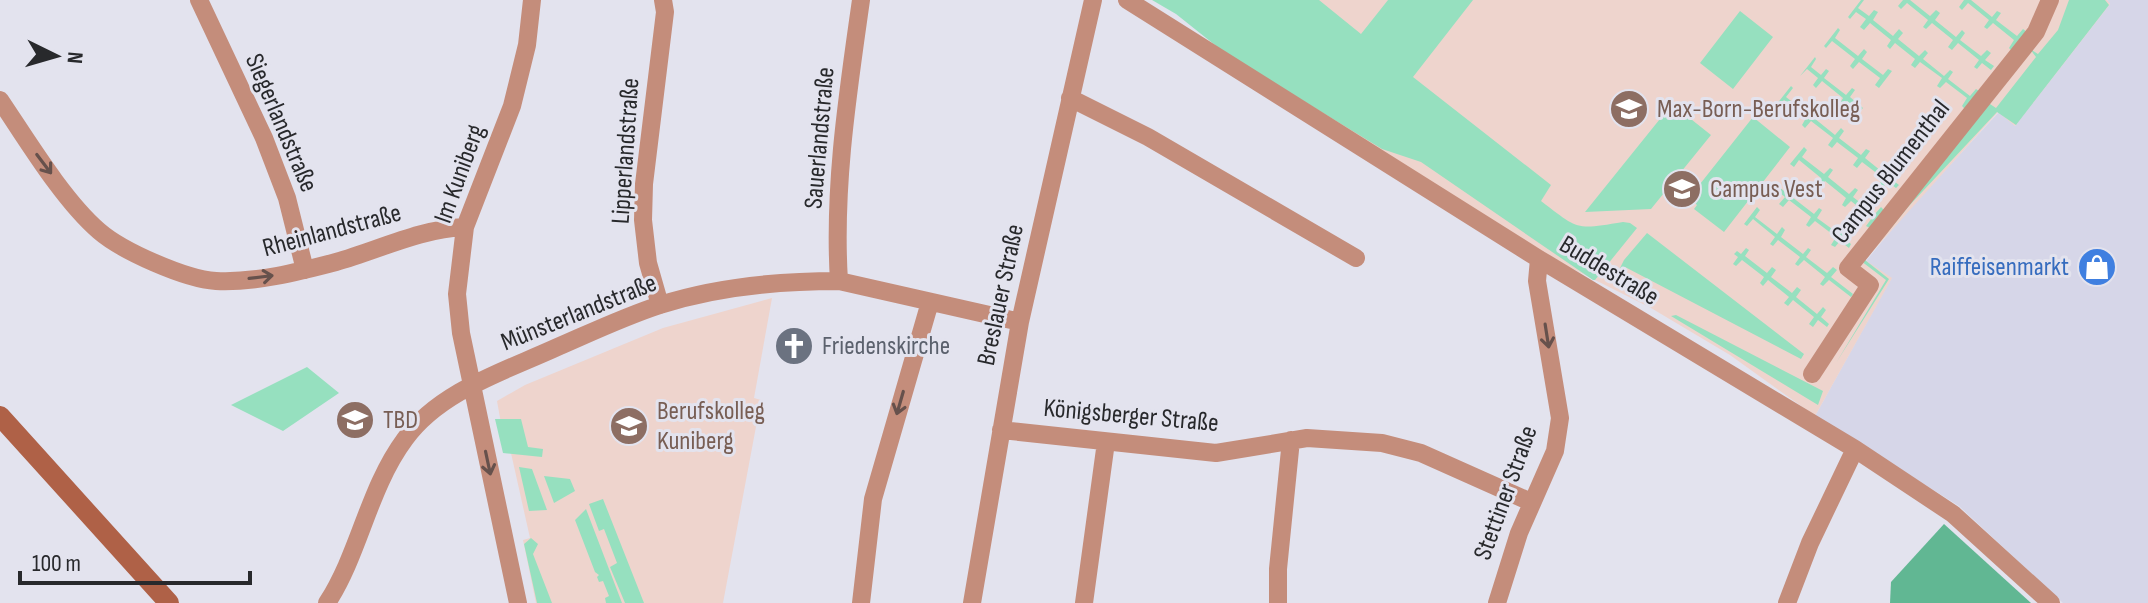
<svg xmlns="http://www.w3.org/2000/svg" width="2148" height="603" viewBox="0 0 2148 603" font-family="'Sofia Sans Condensed',sans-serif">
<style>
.built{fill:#d6d6e8}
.education{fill:#eed4cd}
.green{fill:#96e0bf}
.forest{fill:#61b793}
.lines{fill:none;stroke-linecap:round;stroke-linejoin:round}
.street{stroke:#c48d7b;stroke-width:18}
.secondary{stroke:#af6147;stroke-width:20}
.oneway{stroke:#66514c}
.labels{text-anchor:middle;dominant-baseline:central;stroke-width:6;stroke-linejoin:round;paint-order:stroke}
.education-label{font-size:26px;fill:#785e54;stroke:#e3e3ee;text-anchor:start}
.street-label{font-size:26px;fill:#28292c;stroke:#e3e3ee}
.shop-label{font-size:26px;fill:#366cbe;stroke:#e3e3ee;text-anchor:end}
.worship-label{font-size:26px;fill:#5b616d;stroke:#e3e3ee;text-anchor:start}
</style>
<rect width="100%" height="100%" fill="#e3e3ee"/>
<path class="built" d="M2107,0H2148V603H2063L1959,506L1815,416L1891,279L1866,261L1905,214L1999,112L2015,126L2110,4Z"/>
<path class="education" d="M1252,0H2107L2110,4L2015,126L1998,112L1865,260L1892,278L1815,416L1730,355L1651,308L1541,253L1211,54Z
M772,298L754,398L761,400L723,603H536L523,540L530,538L511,453L506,451L497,401L525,385L663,328Z
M345,406L370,422L367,435L350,430L351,426L339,419Z"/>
<path class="green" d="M1152,0H1319L1361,34L1388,0H1473L1413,77L1551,185L1541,201C1579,230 1575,230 1623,222L1630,223L1637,228L1595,280H1593L1421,162L1382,149L1225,53L1176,14Z
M1861,0H1864L1858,8L1869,16L1874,10L1878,12L1873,20L1893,36L1899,29L1903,33L1898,39L1919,56L1925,50L1928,53L1923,59L1944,76L1950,70L1953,72L1948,79L1970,96L1976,89L1979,91L1965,109L1962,106L1967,98L1946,82L1940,88L1937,86L1942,78L1920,62L1915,68L1911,65L1915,59L1895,43L1890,49L1887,46L1891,40L1870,23L1864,30L1860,27L1866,19L1856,12L1850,19L1848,17Z
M1903,0H1910L1930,16L1936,10L1940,13L1935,20L1956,37L1962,30L1965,33L1960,40L1981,56L1987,50L1991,53L1985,60L1994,66L1991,70L1982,63L1977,69L1974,67L1979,60L1958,43L1952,50L1948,47L1953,40L1932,23L1926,29L1923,27L1928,20L1907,3L1901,9L1898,6Z
M1964,0H1971L1992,17L1997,11L2001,13L1996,20L2017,36L2023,29L2027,32L2012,51L2009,48L2014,40L1993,23L1987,29L1984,27L1989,20L1968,3L1962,10L1959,7Z
M2069,0H2105L2109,5L2016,125L1997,112L1908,207L1865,260L1889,279L1836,363L1886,280L1861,261L1987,102L1996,108L2036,57L2030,49L2038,54L2058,30Z
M1740,11L1773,37L1733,89L1700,63Z
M1838,28L1840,30L1835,38L1858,56L1864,49L1867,52L1862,59L1883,75L1888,69L1892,71L1879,88L1875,85L1880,78L1859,62L1853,69L1850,66L1855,59L1832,41L1826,48L1824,46Z
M1815,57L1816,59L1811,67L1821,75L1826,69L1829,71L1824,78L1846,95L1852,88L1855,90L1850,97L1863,108L1860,111L1847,101L1842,107L1839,105L1843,98L1822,81L1816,88L1813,85L1818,78L1807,69L1800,76Z
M1791,86L1793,88L1786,97L1809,115L1815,108L1819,110L1814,118L1835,135L1841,128L1844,131L1839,138L1861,155L1866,149L1870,151L1865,158L1886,175L1892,168L1895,171L1890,178L1899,185L1896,188L1888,182L1882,188L1879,185L1883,178L1862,162L1857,168L1853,165L1858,158L1837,142L1832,148L1828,145L1833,138L1811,121L1805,128L1802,125L1806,118L1784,100L1778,107L1776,105Z
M1672,104L1711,135L1651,209L1585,212Z
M1753,117L1790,147L1724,232L1694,209L1697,205L1689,198Z
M1804,147L1807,150L1802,157L1824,174L1830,168L1833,170L1828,177L1849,194L1855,188L1858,190L1853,197L1875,214L1881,207L1884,210L1870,228L1866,226L1872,218L1851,201L1845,207L1842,205L1846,198L1825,181L1820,187L1817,185L1821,178L1799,160L1794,167L1790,164Z
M1775,184L1788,194L1793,187L1797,190L1792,197L1814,214L1819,208L1822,210L1817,218L1839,234L1844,228L1848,230L1842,237L1851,244L1849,248L1840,241L1835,247L1831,245L1836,237L1815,221L1809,227L1806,225L1811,217L1789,200L1783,207L1779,204L1785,197L1772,187Z
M1757,207L1760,210L1755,217L1777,234L1782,227L1785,230L1781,237L1803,254L1808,248L1811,250L1806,257L1827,273L1833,267L1837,270L1831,277L1853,294L1851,297L1829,280L1823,286L1820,284L1825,277L1804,260L1798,266L1795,264L1800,257L1778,240L1773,246L1770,244L1775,237L1753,219L1747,226L1744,224Z
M1647,233L1804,354L1801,359L1625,267L1620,273L1618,272L1624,260Z
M1746,248L1749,250L1745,256L1767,273L1772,267L1776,270L1771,277L1792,293L1797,287L1801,290L1796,297L1817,314L1823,307L1826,310L1821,317L1829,324L1827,327L1818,320L1813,327L1809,324L1814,317L1793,300L1788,306L1784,303L1789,297L1768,280L1763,286L1760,283L1764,277L1742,260L1736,266L1733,264L1738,257L1734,254L1737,251L1741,254Z
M1676,315L1823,391L1818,405L1671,316Z
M307,367L339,393L283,431L231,405Z
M495,419H521L528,447L543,449L542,457L503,453Z
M519,467L532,469L547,510L529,511Z
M544,476L570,479L575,491L554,503Z
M603,499L644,603H625L610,567L617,563L604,529L599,531L589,504Z
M586,509L622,603H606L605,598L609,596L603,581L599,582L597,577L599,575L595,572L575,520Z
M531,538L538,544L533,554L552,603H537L524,544Z"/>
<path class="forest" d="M1944,524L2031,603H1890L1891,582Z"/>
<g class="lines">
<path class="street" d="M199,0L264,138L287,198L305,270
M1127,0L1539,259L1855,449L1953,514L2051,603
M1070,98L1148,137L1356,258
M0,100C27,140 63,200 99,231C122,251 185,279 216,281C255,283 298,272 336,262C379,250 419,229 465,227
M839,281C833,187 848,92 861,0
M660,305L648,263L643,220L644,184L665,12L663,0
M1812,374L1870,285L1848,268L2036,32L2050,0
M1001,430L1216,453L1307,438L1382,443L1421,453L1531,502
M327,603C360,552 368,489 405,439C439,392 502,372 553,349C588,334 623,317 660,305C716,287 780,281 839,281L1020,322
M518,603L461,333L457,294L465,227L512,106L527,45L532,0
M861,603L873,499L930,302
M972,603L1020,322L1093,0
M1084,603L1106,442
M1278,603V569L1291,440
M1497,603L1519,533L1555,451L1560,418L1537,281L1539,259
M1787,603L1810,543L1855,449"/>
<path class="secondary" d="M0,416L169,603"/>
</g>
<defs><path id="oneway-shaft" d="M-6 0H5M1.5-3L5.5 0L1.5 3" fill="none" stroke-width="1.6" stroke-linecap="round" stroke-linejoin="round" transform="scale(2)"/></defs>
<g class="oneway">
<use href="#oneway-shaft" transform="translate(44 164) rotate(53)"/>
<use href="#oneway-shaft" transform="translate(261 277) rotate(-7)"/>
<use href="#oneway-shaft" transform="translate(1547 336) rotate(81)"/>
<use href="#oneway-shaft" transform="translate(900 403) rotate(106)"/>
<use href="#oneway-shaft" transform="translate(488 463) rotate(78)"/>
</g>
<defs>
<g id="school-disc" transform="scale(2)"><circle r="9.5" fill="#8d6e63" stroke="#e3e3ee"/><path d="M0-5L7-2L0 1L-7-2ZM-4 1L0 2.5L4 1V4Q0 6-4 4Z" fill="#fff"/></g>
<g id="shop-disc" transform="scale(2)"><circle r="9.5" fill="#3f7fe0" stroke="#e3e3ee"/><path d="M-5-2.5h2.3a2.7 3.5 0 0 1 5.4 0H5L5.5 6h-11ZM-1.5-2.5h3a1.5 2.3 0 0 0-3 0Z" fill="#fff"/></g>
<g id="church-disc" transform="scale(2)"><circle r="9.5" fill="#6b7280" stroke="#e3e3ee"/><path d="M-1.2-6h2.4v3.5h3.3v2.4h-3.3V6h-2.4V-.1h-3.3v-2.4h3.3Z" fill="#fff"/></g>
</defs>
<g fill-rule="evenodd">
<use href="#school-disc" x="1629" y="109"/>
<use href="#school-disc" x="1682" y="189"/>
<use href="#shop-disc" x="2097" y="267"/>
<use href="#church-disc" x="794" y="346"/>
<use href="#school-disc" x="355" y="420"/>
<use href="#school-disc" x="629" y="426"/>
</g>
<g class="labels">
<g class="education-label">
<text x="1657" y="109">Max-Born-Berufskolleg</text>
<text x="1710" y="189">Campus Vest</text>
<text x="657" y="411">Berufskolleg<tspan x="657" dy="30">Kuniberg</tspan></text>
<text x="383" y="420">TBD</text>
</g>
<g class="street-label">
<text transform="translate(281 123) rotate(67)">Siegerlandstraße</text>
<text transform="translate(820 138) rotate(-85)">Sauerlandstraße</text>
<text transform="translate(626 151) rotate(-86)">Lipperlandstraße</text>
<text transform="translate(1891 172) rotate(-52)">Campus Blumenthal</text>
<text transform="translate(460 174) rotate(-70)">Im Kuniberg</text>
<text transform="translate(332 231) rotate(-15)">Rheinlandstraße</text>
<text transform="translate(1609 271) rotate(31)">Buddestraße</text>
<text transform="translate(1001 295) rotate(-78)">Breslauer Straße</text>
<text transform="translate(579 313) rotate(-22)">Münsterlandstraße</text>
<text transform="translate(1131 416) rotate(5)">Königsberger Straße</text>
<text transform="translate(1506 493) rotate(-70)">Stettiner Straße</text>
</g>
<g class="shop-label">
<text x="2069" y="267">Raiffeisenmarkt</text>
</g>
<g class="worship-label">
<text x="822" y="346">Friedenskirche</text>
</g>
</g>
<g transform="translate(56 56) rotate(95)" stroke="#e3e3ee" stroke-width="6" paint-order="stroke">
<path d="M0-6L14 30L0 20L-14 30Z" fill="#28292c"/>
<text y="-12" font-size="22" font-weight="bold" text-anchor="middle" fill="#28292c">N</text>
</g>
<path d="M20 571v12h230v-12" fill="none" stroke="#28292c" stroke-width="4"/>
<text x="32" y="571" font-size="24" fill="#28292c" stroke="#e3e3ee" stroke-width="6" paint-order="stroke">100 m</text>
</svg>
